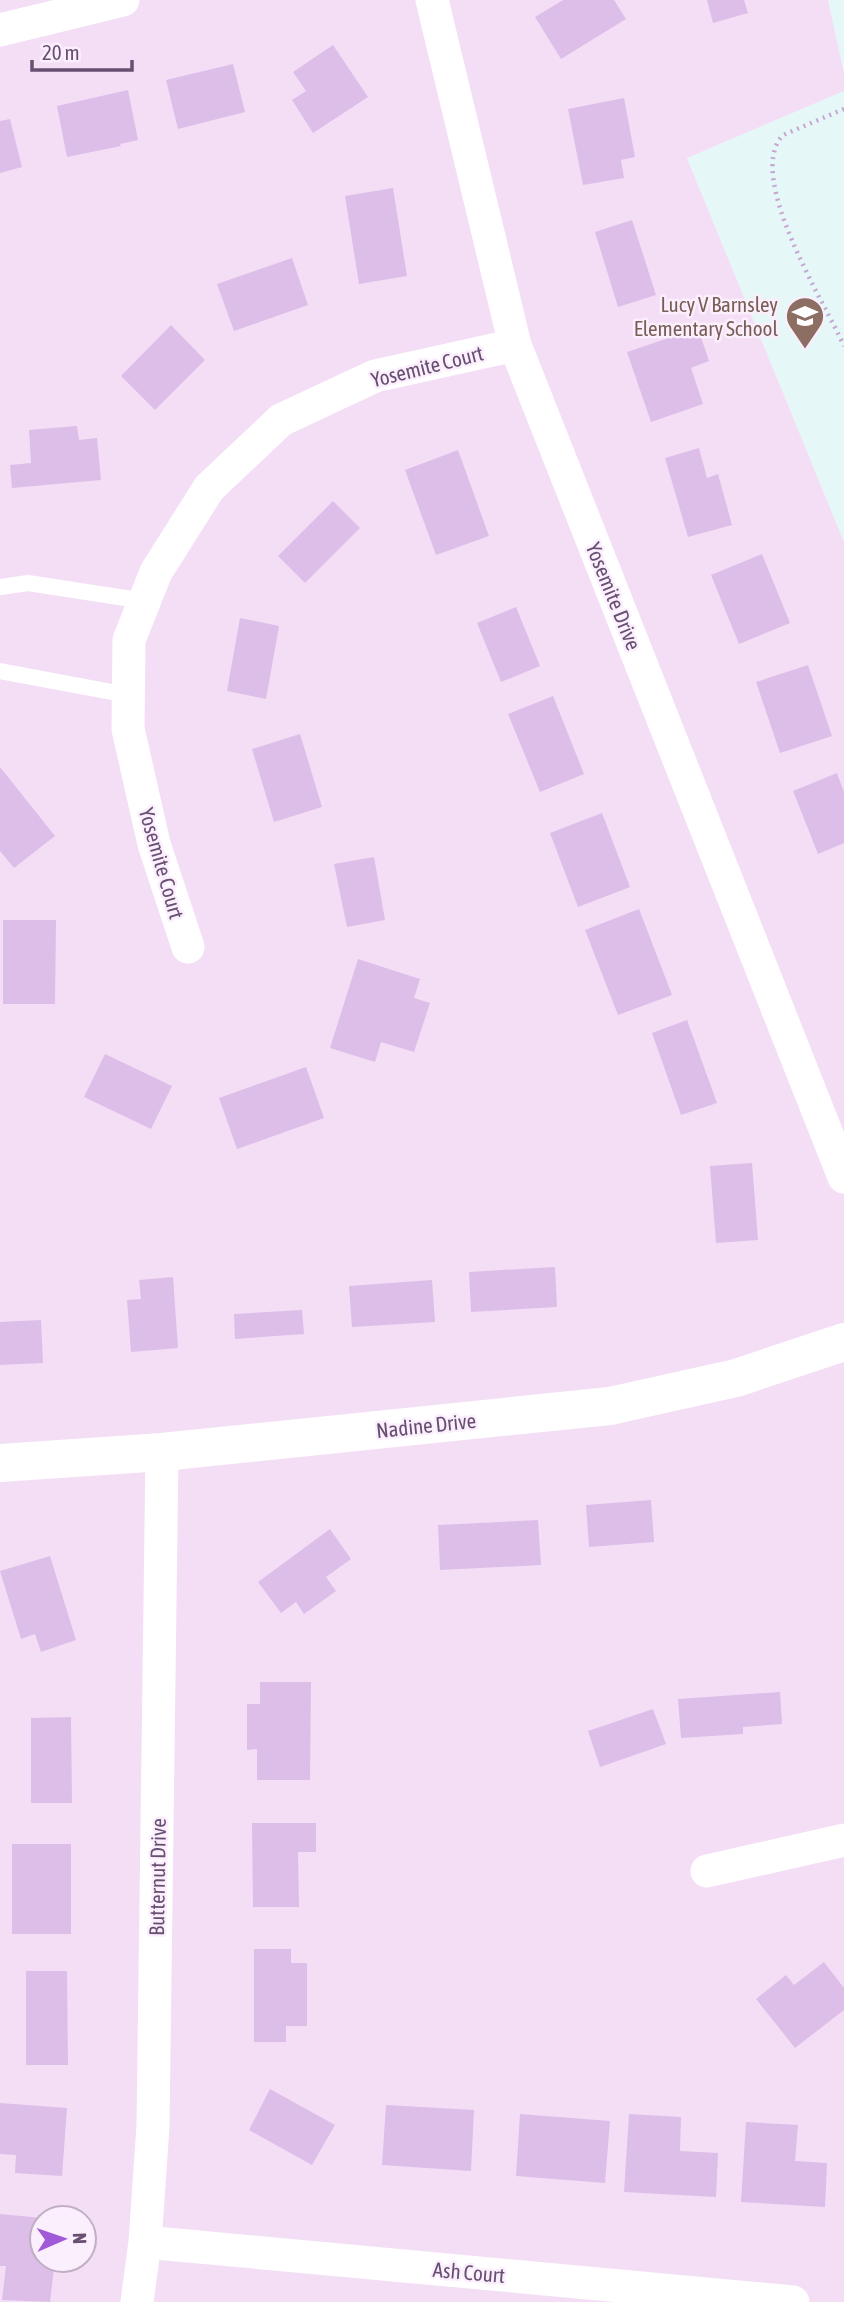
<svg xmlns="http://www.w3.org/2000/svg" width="844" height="2302" viewBox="0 0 844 2302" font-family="'Asap Condensed',sans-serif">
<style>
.residential{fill:#f4def6;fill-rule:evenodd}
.education{fill:#e5f7f6}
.building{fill:#ddbee8}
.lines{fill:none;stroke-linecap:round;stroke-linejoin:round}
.path{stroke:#c6a6d2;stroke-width:4.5;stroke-dasharray:2 5;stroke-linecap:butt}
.lane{stroke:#fff;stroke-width:16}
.street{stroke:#fff;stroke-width:33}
.secondary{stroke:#fff;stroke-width:38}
.labels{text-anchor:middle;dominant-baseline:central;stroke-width:5;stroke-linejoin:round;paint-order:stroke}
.education-label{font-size:21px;fill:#785e54;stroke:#fceffd;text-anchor:end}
.street-label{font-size:21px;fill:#674f72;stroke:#fceffd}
</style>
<rect width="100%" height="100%" fill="#f9e9fa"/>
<path class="residential" d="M0,0H828L844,73V91L687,158L844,542V2302H0ZM42,2218H84V2260H42Z"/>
<path class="education" d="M828,0H844V73Z
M844,91V542L687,158Z"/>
<path class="building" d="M563,0H614L626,19L561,59L535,17Z
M707,0H744L748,13L713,23Z
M333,45L368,97L313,133L292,100L306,91L293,72Z
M233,64L245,112L178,129L166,80Z
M128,90L138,140L120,144L121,146L67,157L57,106Z
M624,98L635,157L621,160L624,178L583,185L568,109Z
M10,119L22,167L0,173V121Z
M393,188L407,276L359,284L345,196Z
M632,220L656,295L618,307L595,232Z
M292,258L308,305L234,331L217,284Z
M171,325L205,360L155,410L121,376Z
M698,328L709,361L691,368L703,404L651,422L627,352Z
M77,426L79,440L97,438L101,480L12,488L10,465L31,463L29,430Z
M699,448L707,478L718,474L732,525L688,537L665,458Z
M458,450L489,536L436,555L405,470Z
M333,501L360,528L305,583L278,556Z
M762,554L790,623L739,644L711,575Z
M516,607L540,666L501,682L477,623Z
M240,618L279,626L266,699L227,691Z
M808,665L832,736L780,753L756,682Z
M553,696L584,774L540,792L508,714Z
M300,734L322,807L274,822L252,749Z
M0,767L55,836L14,868L0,851Z
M837,773L844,792V843L818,854L793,791Z
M602,813L630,887L578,907L550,833Z
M374,857L385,920L347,927L334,864Z
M639,909L672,995L618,1015L585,930Z
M3,920H56L55,1004H3Z
M358,959L420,979L414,998L430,1003L414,1052L381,1042L375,1062L330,1048Z
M687,1020L717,1103L681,1115L652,1033Z
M105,1054L172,1086L151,1129L84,1097Z
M306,1067L324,1118L237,1149L219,1098Z
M752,1163L758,1240L716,1243L710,1166Z
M555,1267L557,1307L471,1312L469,1272Z
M173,1277L178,1348L131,1352L127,1300L141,1299L139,1280Z
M432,1280L435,1322L352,1327L349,1286Z
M302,1310L304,1334L235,1339L234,1314Z
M41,1320L43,1363L0,1365V1322Z
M651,1500L654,1542L589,1547L586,1505Z
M538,1520L541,1565L440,1570L438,1525Z
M330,1529L351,1559L326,1577L336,1591L304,1614L296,1602L281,1613L258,1582Z
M50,1556L76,1640L41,1652L35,1634L21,1639L0,1571Z
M260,1682H311L310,1780H257V1749L247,1750V1704H260Z
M780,1692L782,1724L743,1727V1734L681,1738L678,1699Z
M653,1709L666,1744L600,1767L588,1731Z
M71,1717L72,1803H31V1718Z
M252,1823H316V1852H298L299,1907H253Z
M12,1844H71V1934H12Z
M254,1949H291V1963H307V2026H286V2042H254Z
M824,1962L844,1988V2010L795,2048L756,1999L786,1975L794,1985Z
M26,1971H67L68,2065H26Z
M270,2089L335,2125L312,2165L249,2130Z
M0,2103L67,2108L62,2176L15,2173L16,2155L0,2154Z
M386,2105L474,2110L471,2171L382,2165Z
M520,2114L610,2121L605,2183L516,2176Z
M629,2114L681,2117L680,2151L718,2153L716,2197L624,2192Z
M746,2122L798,2125L795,2161L827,2163L825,2207L741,2202Z
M0,2214L42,2218V2260H55L50,2302L2,2300L6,2266H0Z"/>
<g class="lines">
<path class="path" d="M844,109L783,135C744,176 825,303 844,346"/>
<path class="lane" d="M0,587L28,583L145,601
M0,671L128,695"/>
<path class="street" d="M432,0L515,345L844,1177
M0,30L123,0
M188,947L154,844L128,729L129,640L156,572L209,488L281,420L375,376L515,345
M707,1871L844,1840
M145,2242L793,2302
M137,2302L145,2242L153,2126L162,1452"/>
<path class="secondary" d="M0,1463L162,1452L610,1406L736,1378L844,1342"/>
</g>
<defs>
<g id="school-pin" transform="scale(2.0125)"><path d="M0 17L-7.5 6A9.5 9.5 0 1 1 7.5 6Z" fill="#8d6e63" stroke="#fceffd"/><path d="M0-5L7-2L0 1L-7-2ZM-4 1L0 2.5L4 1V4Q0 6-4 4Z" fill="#fff"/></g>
</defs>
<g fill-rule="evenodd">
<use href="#school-pin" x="805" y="316"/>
</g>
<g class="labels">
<g class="education-label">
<text x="778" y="304">Lucy V Barnsley<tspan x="778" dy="24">Elementary School</tspan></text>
</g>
<g class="street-label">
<text transform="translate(427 366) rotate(-14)">Yosemite Court</text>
<text transform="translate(614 596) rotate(68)">Yosemite Drive</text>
<text transform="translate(162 863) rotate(74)">Yosemite Court</text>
<text transform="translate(426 1425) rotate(-6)">Nadine Drive</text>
<text transform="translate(157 1877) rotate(-89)">Butternut Drive</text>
<text transform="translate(469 2272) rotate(5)">Ash Court</text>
</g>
</g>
<g transform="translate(63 2239) rotate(88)"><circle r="33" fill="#fceffd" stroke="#c0afc5" stroke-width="2"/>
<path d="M0-5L12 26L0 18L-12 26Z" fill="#a05ad7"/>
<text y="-10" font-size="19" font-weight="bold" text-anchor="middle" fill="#674f72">N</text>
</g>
<path d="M32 60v10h100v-10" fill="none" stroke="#674f72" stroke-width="3.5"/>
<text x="42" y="60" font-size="21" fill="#674f72" stroke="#fceffd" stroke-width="5" paint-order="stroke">20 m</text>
</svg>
